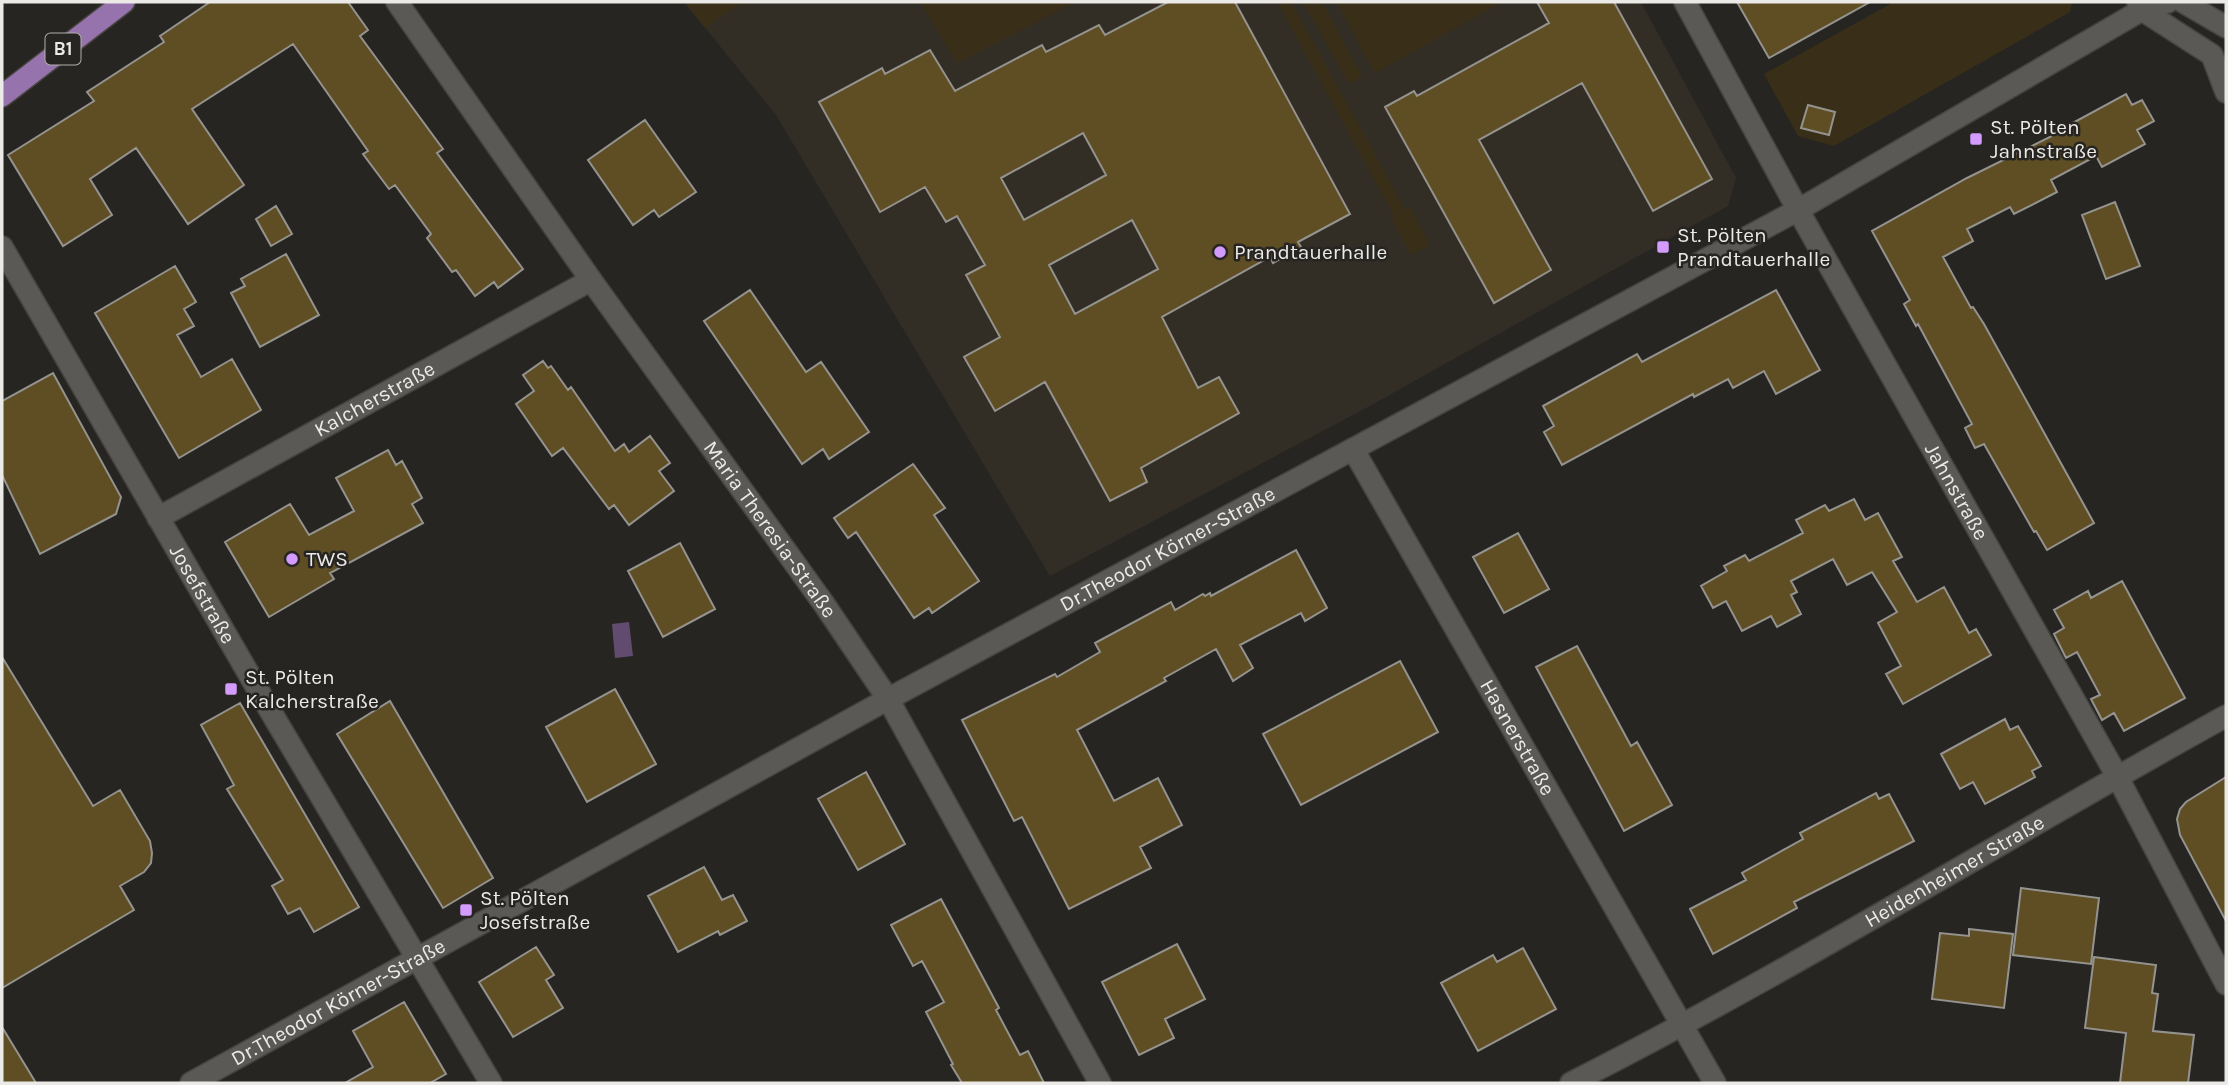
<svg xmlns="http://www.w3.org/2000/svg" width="2228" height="1085" viewBox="0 0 2228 1085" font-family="Karla,sans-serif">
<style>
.built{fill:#322e25}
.green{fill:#392f18}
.water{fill:#614c70}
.building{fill:#5f4e24;stroke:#94938f;stroke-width:2;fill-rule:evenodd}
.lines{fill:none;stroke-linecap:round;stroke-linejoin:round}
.minor-casing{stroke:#454340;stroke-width:24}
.major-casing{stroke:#454340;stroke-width:24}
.minor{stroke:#5a5955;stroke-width:21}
.major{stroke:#9673ad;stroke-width:21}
.poi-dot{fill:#d39cfc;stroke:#272522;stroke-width:2.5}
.labels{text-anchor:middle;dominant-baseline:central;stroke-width:5;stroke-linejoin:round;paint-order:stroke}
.shield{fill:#272522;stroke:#b0afac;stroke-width:2}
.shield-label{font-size:19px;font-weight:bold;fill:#ebeae7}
.poi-label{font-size:21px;fill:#ebeae7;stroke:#272522;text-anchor:start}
.street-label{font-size:21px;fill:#ebeae7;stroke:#272522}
</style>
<rect width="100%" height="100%" fill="#272522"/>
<path class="built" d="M684,2H1641L1736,178L1728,206L1366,408L1050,576L776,115Z"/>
<path class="green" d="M684,2H743L705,28Z
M920,2H1076L957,63Z
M1277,2H1291L1405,209L1410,207L1430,245L1411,255L1391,218L1394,216Z
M1303,2H1322L1362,77L1349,84Z
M1336,2H1495L1497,5L1375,73Z
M1894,2H2072L2070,12L1834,146L1798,136L1764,74Z"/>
<path class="water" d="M629,622L633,656L615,658L612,624Z"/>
<path class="building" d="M210,2H348L368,30L360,36L443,149L437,153L523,269L498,288L494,282L475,296L456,270L452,272L427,238L431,234L395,185L389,189L363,154L368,151L293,44L192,109L244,185L188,224L136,148L90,179L112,215L63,246L8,155L94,101L87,92L164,42L160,36Z
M1168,2H1235L1350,214L1298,242L1301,247L1273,263L1270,257L1162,317L1198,388L1219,377L1239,413L1141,468L1147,482L1110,501L1045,382L995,411L964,357L1000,337L966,275L985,265L957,216L946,222L925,187L880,212L819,102L882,68L885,74L930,50L955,91L1042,45L1046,52L1099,25L1105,35ZM1083,133L1106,175L1024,220L1001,178ZM1132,220L1158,269L1075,314L1049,265Z
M1537,2H1614L1712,179L1653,211L1582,83L1479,140L1551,270L1494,303L1385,107L1414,91L1417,96L1549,23Z
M1737,2H1870L1769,58Z
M2126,94L2132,105L2142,100L2154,121L2137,130L2145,144L2102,167L2096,156L2051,180L2057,192L2014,214L2010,207L1967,229L1973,241L1943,257L1971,308L1973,307L1984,324L2094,523L2047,550L2036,531L2034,532L1984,444L1975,448L1965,428L1972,424L1918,324L1916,326L1904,304L1910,300L1872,231L1967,178L2070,127L2069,125Z
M1808,105L1835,112L1829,135L1801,128Z
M645,120L696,192L659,217L654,210L633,225L588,160Z
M2115,202L2140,266L2106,279L2082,215Z
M276,206L292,234L271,246L256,219Z
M286,254L319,315L260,347L231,293L245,286L241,279Z
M175,266L196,302L184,309L194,326L177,335L201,377L232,359L261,410L179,458L95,313Z
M750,290L806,372L821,362L869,432L829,459L823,449L802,464L704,321Z
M1776,290L1820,370L1776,394L1764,371L1733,388L1728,379L1694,397L1693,394L1562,465L1544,432L1554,426L1543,406L1637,354L1642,362Z
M543,361L548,368L551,366L568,390L571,387L615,451L624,444L629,452L650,436L670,463L659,471L674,491L629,525L614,505L609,509L563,448L552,456L516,404L534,391L523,375Z
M53,373L121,497L116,514L40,554L2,475V401Z
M388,450L396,465L402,461L422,498L412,504L423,523L330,573L334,579L269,617L225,542L290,504L309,535L354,511L336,478Z
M913,464L945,508L934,515L979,581L932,613L929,608L914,618L856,532L848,538L834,518Z
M1854,499L1865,520L1878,513L1902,557L1893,561L1917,602L1944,587L1969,633L1976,629L1991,655L1903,704L1886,674L1901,666L1878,623L1897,612L1872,572L1847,585L1833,559L1791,581L1797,592L1791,595L1801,614L1777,627L1771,616L1742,631L1726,601L1713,608L1701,586L1727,571L1724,566L1745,555L1749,561L1803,533L1796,520L1825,505L1829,511Z
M1518,533L1549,589L1504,613L1473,557Z
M680,543L715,609L663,637L628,571Z
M1296,550L1327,608L1305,621L1301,613L1240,645L1253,668L1233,681L1216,649L1164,678L1166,681L1077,730L1114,801L1158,778L1182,825L1140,847L1151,868L1069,909L1022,817L1014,821L962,720L1055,674L1057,677L1100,652L1095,643L1171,602L1175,610L1203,594L1205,596L1210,593L1211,596Z
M2122,581L2185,698L2124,731L2114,713L2102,720L2091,699L2100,695L2077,652L2066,658L2054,634L2064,628L2054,610L2088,591L2091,598Z
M1577,646L1631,746L1637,742L1672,805L1624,831L1536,667Z
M2,657L93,806L120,790L150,841L152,853L151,863L144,872L120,886L134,910L2,988Z
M1400,661L1438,732L1301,805L1263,734Z
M615,689L656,764L587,802L546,727Z
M390,701L493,878L443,908L337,734Z
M240,703L359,907L314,932L300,908L288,914L272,886L283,880L227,789L234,785L201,725Z
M2005,719L2010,730L2018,726L2041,766L2032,771L2035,777L1985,804L1973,782L1960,789L1941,754Z
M866,772L905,844L858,870L818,799Z
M2226,777V921L2180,835L2177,819L2180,809L2186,802Z
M1876,793L1879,799L1889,794L1914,841L1794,902L1797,908L1713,954L1690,909L1746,880L1742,873L1803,839L1800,833Z
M704,867L722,900L733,895L747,921L720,935L718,931L678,952L648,896Z
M2021,888L2099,898L2091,964L2013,955Z
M941,899L999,1008L996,1010L1020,1055L1028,1051L1044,1083H962L951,1065L953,1064L926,1012L944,1002L922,961L913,966L891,925Z
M1969,929L2013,934L2004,1008L1932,999L1940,933L1969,936Z
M1177,944L1205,999L1165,1019L1174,1038L1139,1055L1102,982Z
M536,947L554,975L546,980L563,1008L513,1037L479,982Z
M1523,948L1556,1009L1478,1051L1441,983L1493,955L1497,962Z
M2094,957L2156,965L2152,993L2158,994L2153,1031L2194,1035L2188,1083H2120L2126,1033L2085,1028Z
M404,1002L446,1074L430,1083H345L373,1067L353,1031Z
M2,1027L36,1083H2Z"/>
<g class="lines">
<g class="minor-casing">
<g id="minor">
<path id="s1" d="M397,2L591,280L824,604L888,699L1100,1083"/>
<path id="s2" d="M1685,2L1798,210L2117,776L2226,984"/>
<path d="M2183,2L2226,27"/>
<path d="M2138,4L2142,10L2212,55L2226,92"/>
<path id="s3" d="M2,247L265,702L491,1083"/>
<path id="s4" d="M1353,449L1715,1083"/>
<path id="s5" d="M158,518L591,280"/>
<path id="s6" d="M191,1083L888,699L1798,210L2142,10L2168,2"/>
<path id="s7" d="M1571,1083C1794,970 2007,837 2226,716"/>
</g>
</g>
<g class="major-casing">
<path id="major" d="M2,96L124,2"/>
</g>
<use href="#minor" class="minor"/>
<use href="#major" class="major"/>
</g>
<g class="poi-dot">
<rect x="1969" y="132" width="14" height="14" rx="3.5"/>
<rect x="1656" y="240" width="14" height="14" rx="3.5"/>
<circle cx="1220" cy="252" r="7"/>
<circle cx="292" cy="559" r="7"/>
<rect x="224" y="682" width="14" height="14" rx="3.5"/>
<rect x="459" y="903" width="14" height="14" rx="3.5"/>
</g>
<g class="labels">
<rect class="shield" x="45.5" y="33.5" width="35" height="31" rx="5"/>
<g class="shield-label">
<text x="63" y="49">B1</text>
</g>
<g class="poi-label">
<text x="1990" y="127">St. Pölten<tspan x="1990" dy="24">Jahnstraße</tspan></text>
<text x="1677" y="235">St. Pölten<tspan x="1677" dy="24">Prandtauerhalle</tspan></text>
<text x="1234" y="252">Prandtauerhalle</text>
<text x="306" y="559">TWS</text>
<text x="245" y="677">St. Pölten<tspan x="245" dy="24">Kalcherstraße</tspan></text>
<text x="480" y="898">St. Pölten<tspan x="480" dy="24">Josefstraße</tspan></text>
</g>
<g class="street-label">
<text stroke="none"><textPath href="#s5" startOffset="247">Kalcherstraße</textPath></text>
<text stroke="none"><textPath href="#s2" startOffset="560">Jahnstraße</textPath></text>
<text stroke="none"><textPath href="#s1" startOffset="646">Maria Theresia-Straße</textPath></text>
<text stroke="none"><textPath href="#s6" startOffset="1113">Dr.Theodor Körner-Straße</textPath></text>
<text stroke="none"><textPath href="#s3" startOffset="401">Josefstraße</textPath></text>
<text stroke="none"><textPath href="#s4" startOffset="332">Hasnerstraße</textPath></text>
<text stroke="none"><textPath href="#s7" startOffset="438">Heidenheimer Straße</textPath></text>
<text stroke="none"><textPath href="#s6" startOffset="168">Dr.Theodor Körner-Straße</textPath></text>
</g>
</g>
<rect width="2228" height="1085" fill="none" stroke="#ebeae7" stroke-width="7"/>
</svg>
